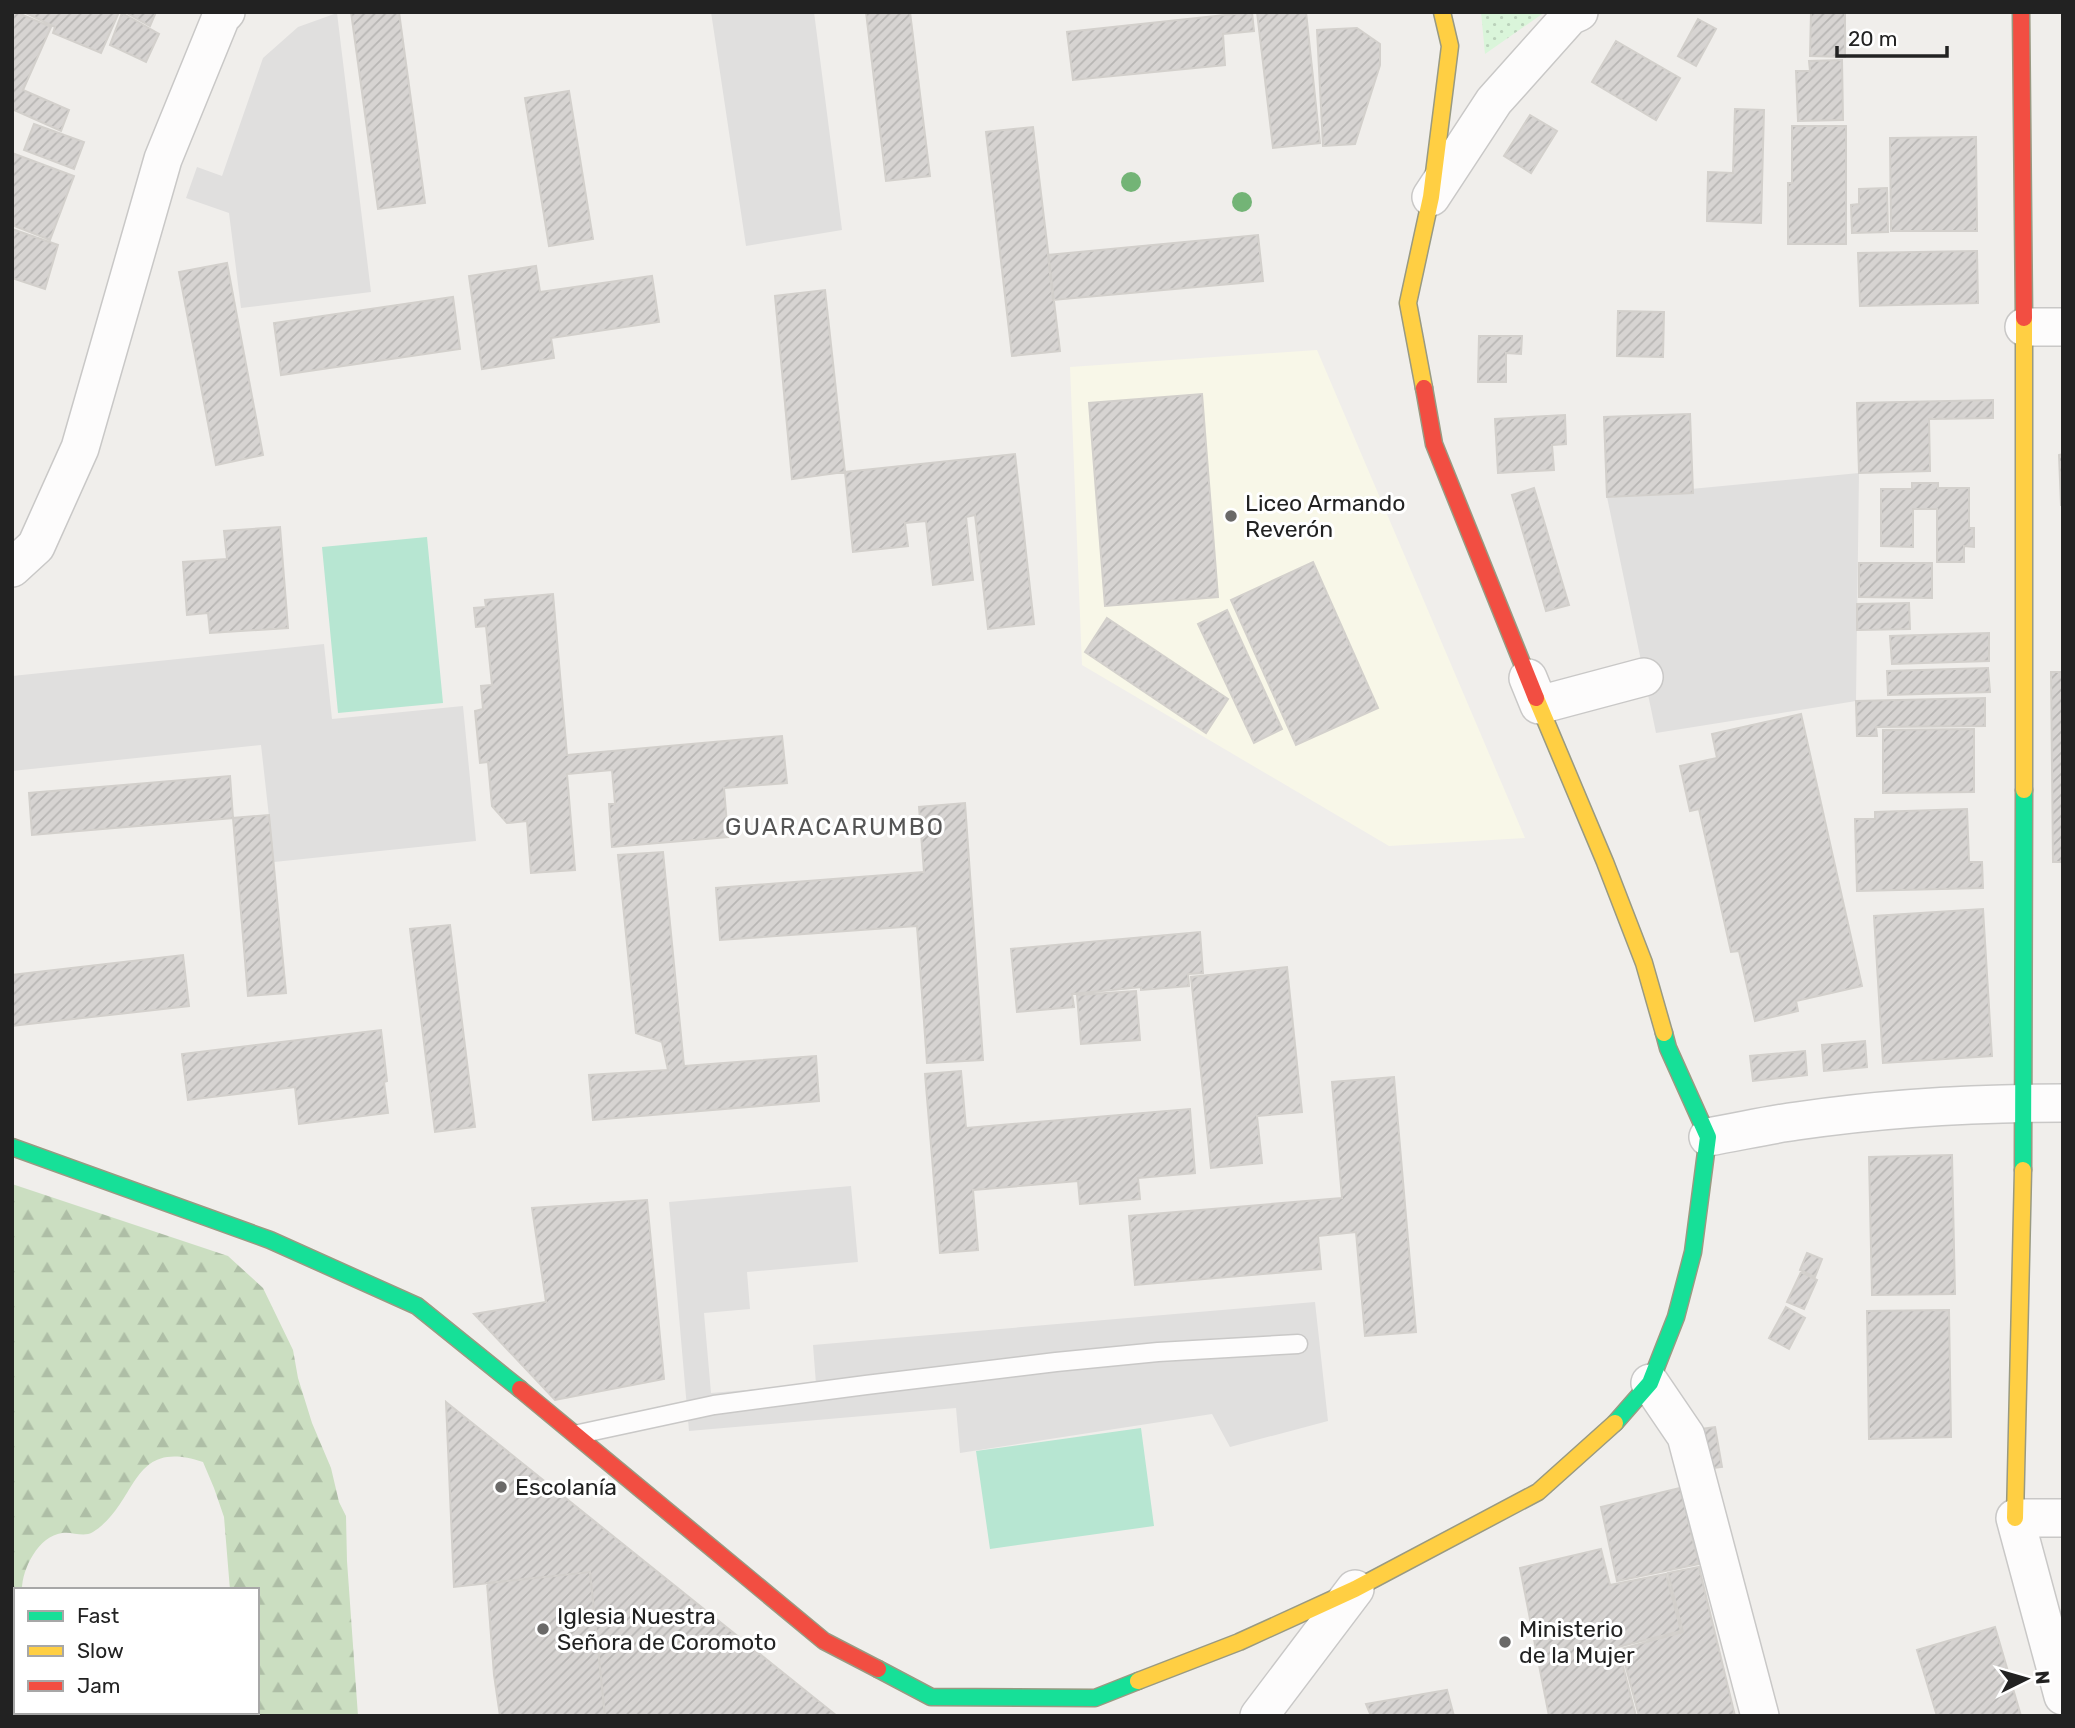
<svg xmlns="http://www.w3.org/2000/svg" width="2075" height="1728" viewBox="0 0 2075 1728" font-family="Rubik,sans-serif">
<style>
.education{fill:#f8f7e8}
.forest{fill:url(#forest-firs)}
.park{fill:url(#park-dots)}
.pitch{fill:#b7e6d2}
.parking{fill:#e0dfde}
.building{fill:url(#building-hatch);stroke:#d3d0cc;stroke-width:2}
.lines{fill:none;stroke-linecap:round;stroke-linejoin:round}
.lane-casing{stroke:#c9c8c7;stroke-width:21}
.street-casing{stroke:#c9c8c7;stroke-width:40}
.fast-casing{stroke:#999a82;stroke-width:19}
.slow-casing{stroke:#999a82;stroke-width:19}
.jam-casing{stroke:#999a82;stroke-width:19}
.lane{stroke:#fdfcfc;stroke-width:18}
.street{stroke:#fdfcfc;stroke-width:37}
.fast{stroke:#16e098;stroke-width:16}
.slow{stroke:#ffcf43;stroke-width:16}
.jam{stroke:#f24e42;stroke-width:16}
.tree{fill:#73b476}
.poi-dot{fill:#6a6968;stroke:#fff;stroke-width:2.5}
.labels{text-anchor:middle;dominant-baseline:central;stroke-width:6;stroke-linejoin:round;paint-order:stroke}
.poi-label{font-size:23px;fill:#222;stroke:#fff;text-anchor:start}
.neighbourhood-label{font-size:24px;letter-spacing:2px;fill:#555;stroke:#fff}
</style>
<defs>
<pattern id="forest-firs" width="22" height="20" patternUnits="userSpaceOnUse" patternTransform="scale(1.75)"><rect width="22" height="20" fill="#cbdec1"/><path d="M5 1l3.5 6h-7zM16 11l3.5 6h-7z" fill="#aebea6"/></pattern>
<pattern id="park-dots" width="8" height="8" patternUnits="userSpaceOnUse" patternTransform="scale(1.75)"><rect width="8" height="8" fill="#daf5da"/><path d="M2 2h.1M6 6h.1" fill="none" stroke="#bbd2bb" stroke-width="1.8" stroke-linecap="round"/></pattern>
<pattern id="building-hatch" width="6" height="6" patternUnits="userSpaceOnUse" patternTransform="scale(1.75)"><rect width="6" height="6" fill="#d7d4d2"/><path d="M-1 1l2-2M0 6l6-6M5 7l2-2" fill="none" stroke="#b8b6b4"/></pattern>
</defs>
<rect width="100%" height="100%" fill="#f0eeeb"/>
<path class="education" d="M1317,350L1525,838L1389,846L1082,665L1070,367Z"/>
<path class="forest" d="M12,1184L228,1256L263,1288L293,1350L298,1378L312,1423L331,1468L339,1502L346,1516L347,1561L358,1716H210L211,1712H257V1590H230L224,1517L214,1488L203,1462C129,1437 139,1503 93,1532C83,1538 72,1531 62,1533C39,1536 22,1568 22,1590H16V1712H31V1716H12Z"/>
<path class="park" d="M1481,12H1545L1485,54Z"/>
<path class="pitch" d="M427,537L443,703L338,713L322,547Z
M1141,1428L1154,1526L990,1549L976,1451Z"/>
<path class="parking" d="M711,12H814L842,230L746,246Z
M337,13L371,292L241,308L229,213L186,198L197,167L222,176L263,58L298,27Z
M1859,473L1856,701L1656,733L1607,497Z
M324,644L332,719L463,706L476,841L274,862L261,745L12,771V676Z
M851,1186L858,1262L747,1272L750,1309L704,1313L711,1393L816,1384L813,1345L1315,1302L1328,1421L1230,1447L1212,1414L960,1453L956,1408L689,1431L669,1202Z"/>
<path class="building" d="M12,12H16L51,27L23,90L69,110L61,131L12,109Z
M24,12H119L101,53L53,33L55,27Z
M125,12H156L150,26Z
M351,12H399L425,203L378,209Z
M866,12H910L930,176L886,181Z
M1252,12L1254,31L1223,34L1225,65L1073,80L1067,32Z
M1257,12H1306L1320,143L1273,148Z
M1811,12H1845V57L1810,56Z
M122,13L159,34L146,62L110,45Z
M1698,19L1716,29L1696,66L1678,56Z
M1357,28L1380,44V65L1355,144L1323,146L1317,30Z
M1616,41L1680,78L1656,120L1592,82Z
M1842,60L1843,120L1798,121L1796,71H1810L1809,61Z
M569,91L593,239L549,246L525,98Z
M1735,109L1764,110L1761,223L1707,221L1708,172L1733,173Z
M1530,115L1557,131L1531,173L1504,156Z
M34,124L84,142L74,169L24,150Z
M1792,126H1846V244H1788V183H1792Z
M1033,127L1060,351L1012,356L986,132Z
M1976,137L1977,231H1891L1890,138Z
M12,153L74,176L50,240L12,225Z
M1887,188L1888,232L1852,233L1851,205L1859,204V189Z
M12,229L58,245L45,289L12,278Z
M1258,235L1263,281L1053,300L1048,255Z
M1977,251L1978,303L1860,306L1858,253Z
M227,263L263,455L216,465L179,272Z
M536,266L540,292L652,276L659,322L551,338L554,358L482,369L469,276Z
M825,290L845,472L792,479L775,296Z
M453,297L460,349L281,375L274,323Z
M1618,311L1664,312L1663,357L1617,356Z
M1479,336H1522L1521,354L1506,353V382H1478Z
M1202,394L1218,597L1105,606L1089,403Z
M1993,400V418L1929,419L1930,471L1859,473L1857,403Z
M1690,414L1693,493L1607,497L1604,417Z
M1565,415L1566,444L1552,445L1554,470L1498,473L1495,419Z
M1015,454L1034,624L988,629L975,515L966,517L973,580L933,585L926,521L905,523L908,546L853,552L845,472Z
M2063,454V505H2061L2059,455Z
M1912,483H1938V488H1969V528H1974V547L1964,546V562H1937V509H1913V547L1881,546V489H1912Z
M1534,488L1569,605L1546,611L1512,495Z
M280,527L288,628L210,633L208,613L187,615L183,562L227,559L224,531Z
M1313,562L1378,708L1296,745L1231,600Z
M1859,563H1932V598L1859,597Z
M553,594L567,755L782,736L787,783L724,788L728,837L612,847L609,804H615L612,770L567,774L575,870L531,873L527,821L507,823L492,806L488,762L480,763L475,711L483,709L481,686L492,685L486,626L476,627L474,608L486,607L485,600Z
M1909,603L1910,629L1857,630V604Z
M1227,610L1282,729L1254,743L1198,624Z
M1107,618L1228,699L1206,733L1085,652Z
M1989,633V661L1892,664L1890,636Z
M1988,668L1990,692L1888,695L1887,671Z
M2051,672H2063V862H2053Z
M1985,698V726L1876,727L1877,736H1857L1856,701Z
M1801,714L1862,986L1796,1001L1798,1011L1755,1021L1739,951L1731,952L1699,809L1690,811L1680,766L1717,758L1712,734Z
M1974,729V792L1883,793V730Z
M230,776L233,818L32,835L29,793Z
M965,803L983,1060L927,1063L917,926L720,940L716,888L924,872L919,807Z
M1967,809L1969,862H1982L1983,888L1857,891L1855,819H1875V812Z
M269,815L286,993L248,996L233,818Z
M663,852L684,1066L816,1056L819,1101L593,1120L589,1075L668,1070L662,1042L636,1033L618,855Z
M1983,909L1992,1056L1883,1063L1874,916Z
M450,925L475,1127L435,1132L410,929Z
M1200,932L1203,973L1188,974L1189,986L1141,990V987L1072,994L1074,1007L1017,1012L1011,949Z
M183,955L189,1006L12,1026V975Z
M1287,967L1302,1112L1257,1116L1262,1163L1211,1168L1191,977Z
M1136,991L1140,1040L1081,1044L1077,995Z
M381,1030L387,1081L384,1082L388,1113L299,1124L295,1087L188,1100L182,1054Z
M1865,1041L1867,1067L1824,1071L1822,1045Z
M1805,1051L1807,1075L1753,1081L1750,1056Z
M961,1071L966,1128L1190,1109L1195,1173L1138,1178L1140,1199L1080,1204L1078,1181L973,1190L978,1250L940,1253L925,1074Z
M1394,1077L1416,1332L1365,1336L1356,1232L1318,1236L1321,1269L1135,1285L1129,1216L1342,1198L1332,1082Z
M1952,1155L1955,1294L1872,1295L1869,1157Z
M647,1200L664,1379L555,1400L474,1314L546,1302L532,1208Z
M1807,1253L1822,1259L1815,1277L1800,1270Z
M1801,1272L1817,1280L1804,1309L1787,1302Z
M1786,1307L1805,1318L1789,1349L1769,1338Z
M1949,1310L1951,1437L1869,1439L1867,1311Z
M446,1402L837,1716H605L590,1572L454,1587Z
M1715,1427L1722,1467L1698,1470L1692,1430Z
M1680,1488L1699,1564L1617,1581L1601,1507Z
M1601,1549L1610,1585L1666,1574L1681,1631L1618,1647L1636,1716H1549L1520,1568Z
M1699,1567L1735,1716H1639L1621,1649L1683,1632L1668,1573Z
M590,1572L605,1716H500L494,1675L487,1583Z
M1995,1627L2021,1716H1937L1917,1650Z
M1447,1690L1454,1716H1371L1366,1704Z"/>
<g class="lines">
<g class="lane-casing">
<path id="lane" d="M579,1434L714,1405L866,1385L1056,1362L1158,1352L1298,1344"/>
</g>
<g class="street-casing">
<path id="street" d="M1431,197L1494,101L1570,16L1579,12
M2024,327H2063
M12,568L36,546L80,448L163,159L221,17L226,12
M1528,678L1539,705L1644,677
M1708,1137C1738,1132 1767,1125 1797,1121C1885,1108 1974,1103 2063,1103
M1650,1383L1686,1436L1760,1716
M2063,1518H2015L2063,1696
M1259,1716L1355,1589"/>
</g>
<g class="fast-casing">
<path id="fast" d="M12,1147L270,1240L417,1306L520,1389
M2023,1170L2024,790
M1615,1423L1650,1383L1676,1317L1693,1252L1708,1137L1668,1048L1664,1033
M878,1669L931,1697L1095,1698L1138,1681"/>
</g>
<g class="slow-casing">
<path id="slow" d="M2024,318V790
M1424,388L1408,303L1431,197L1450,46L1442,12
M1536,698L1605,862L1644,963L1664,1033
M2015,1518L2023,1170
M1138,1681L1239,1642L1355,1589L1538,1492L1615,1423"/>
</g>
<g class="jam-casing">
<path id="jam" d="M2021,12L2024,318
M1424,388L1434,444L1536,698
M520,1389L824,1641L878,1669"/>
</g>
<use href="#lane" class="lane"/>
<use href="#street" class="street"/>
<use href="#fast" class="fast"/>
<use href="#slow" class="slow"/>
<use href="#jam" class="jam"/>
</g>
<g class="tree">
<circle cx="1131" cy="182" r="10"/>
<circle cx="1242" cy="202" r="10"/>
</g>
<g class="poi-dot">
<circle cx="1231" cy="516" r="7"/>
<circle cx="501" cy="1487" r="7"/>
<circle cx="543" cy="1629" r="7"/>
<circle cx="1505" cy="1642" r="7"/>
</g>
<g class="labels">
<g class="poi-label">
<text x="1245" y="503">Liceo Armando<tspan x="1245" dy="26">Reverón</tspan></text>
<text x="515" y="1487">Escolanía</text>
<text x="557" y="1616">Iglesia Nuestra<tspan x="557" dy="26">Señora de Coromoto</tspan></text>
<text x="1519" y="1629">Ministerio<tspan x="1519" dy="26">de la Mujer</tspan></text>
</g>
<g class="neighbourhood-label">
<text x="835" y="827">GUARACARUMBO</text>
</g>
</g>
<rect width="2075" height="1728" fill="none" stroke="#222222" stroke-width="28"/>
<rect x="14" y="1588" width="245" height="126" fill="#ffffff" stroke="#a7a7a7" stroke-width="2"/>
<rect x="28" y="1611" width="35" height="10" fill="#16e098" stroke="#a7a7a7" stroke-width="2"/>
<text x="77" y="1623" font-size="21" fill="#222222">Fast</text>
<rect x="28" y="1646" width="35" height="10" fill="#ffcf43" stroke="#a7a7a7" stroke-width="2"/>
<text x="77" y="1658" font-size="21" fill="#222222">Slow</text>
<rect x="28" y="1681" width="35" height="10" fill="#f24e42" stroke="#a7a7a7" stroke-width="2"/>
<text x="77" y="1693" font-size="21" fill="#222222">Jam</text>
<g transform="translate(2026 1679) rotate(85)" stroke="#ffffff" stroke-width="5" paint-order="stroke">
<path d="M0-5L12 26L0 18L-12 26Z" fill="#222222"/>
<text y="-10" font-size="19" font-weight="bold" text-anchor="middle" fill="#222222">N</text>
</g>
<path d="M1837 46v10h110v-10" fill="none" stroke="#222222" stroke-width="3.5"/>
<text x="1848" y="46" font-size="21" fill="#222222" stroke="#ffffff" stroke-width="5" paint-order="stroke">20 m</text>
</svg>
